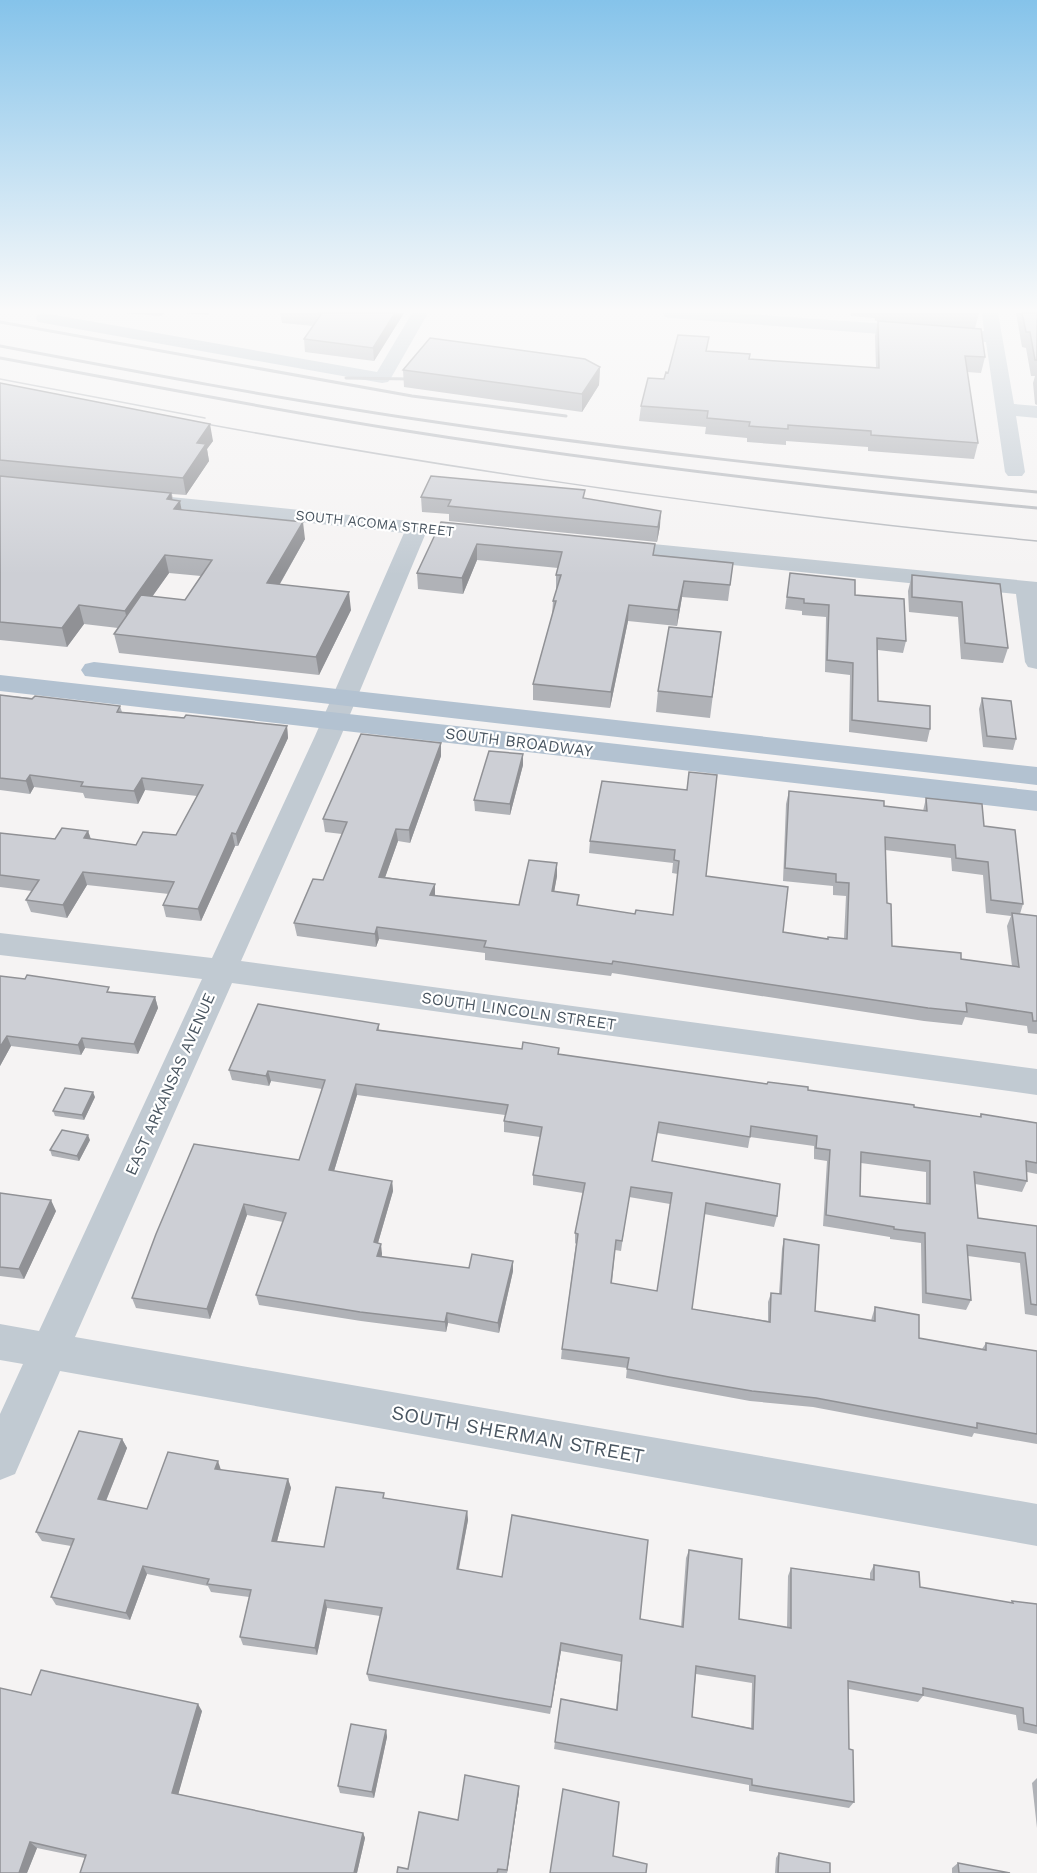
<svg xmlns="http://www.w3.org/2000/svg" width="1037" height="1873" viewBox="0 0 1037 1873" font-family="'Work Sans',sans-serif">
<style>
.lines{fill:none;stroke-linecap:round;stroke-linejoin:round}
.minor{fill:#c1cad2;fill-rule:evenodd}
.primary{fill:#b3c2d1;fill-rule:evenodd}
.tram{stroke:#b5b8bd;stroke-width:1.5}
.rail{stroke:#b5b8bd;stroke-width:3}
.wall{fill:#b0b2b7;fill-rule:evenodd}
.shaded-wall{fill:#909195}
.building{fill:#cdcfd5;stroke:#909195;stroke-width:1.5;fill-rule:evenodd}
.labels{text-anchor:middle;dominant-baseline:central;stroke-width:4.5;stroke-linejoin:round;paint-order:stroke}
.far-street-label{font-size:14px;fill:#4a5661;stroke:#fff}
.street-label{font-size:16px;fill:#4a5661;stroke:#fff}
.near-street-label{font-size:20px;fill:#4a5661;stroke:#fff}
</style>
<rect width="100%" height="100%" fill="#f5f3f3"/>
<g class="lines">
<path class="minor" d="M44,313L377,372L412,313H428L391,378L388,382L382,383L38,322L36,318L38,314Z
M663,313H736L984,331L982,313H998L1014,404L1037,406V418L1016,416L1025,472L1022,476H1008L1005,472L986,342L671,318L665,317Z
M141,494L479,528L487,529L490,534L487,539L479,540L425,535L341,736L241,961L1037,1069V1095L232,983L75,1337L1037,1504V1546L60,1371L15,1474L0,1480V1414L23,1364L0,1360V1324L39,1331L202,979L0,955V933L212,958L315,736L404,533L134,504L131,500L134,496Z
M613,540L1037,582V669L1028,667L1025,662L1016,594L605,552L602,547L605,542Z"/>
<path class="primary" d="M94,662L1037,767V785L85,676L81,670L85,664Z
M0,675L1037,791V811L0,691Z"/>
<path class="tram" d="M0,379L205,418
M195,422C474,473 754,513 1037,541"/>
<path class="rail" d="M0,322L412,396L566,416
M0,346C138,372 276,398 415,419C621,450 829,472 1037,492
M0,358C131,382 262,408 394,429C607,463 822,488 1037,508
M346,378L411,379"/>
</g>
<path class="wall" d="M122,313H164L161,316Z
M182,313H209L208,315Z
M280,313H404L374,361L305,352L304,339L314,326L282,323Z
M851,313H979L975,328L985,357L981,373L967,372L978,443L974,459L868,451V447L786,441V445L747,442V438L705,434L706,427L639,421L641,406L668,373L707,351L749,359L876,368L875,336L878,321H875V318L851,316Z
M1016,313H1037V405L1035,404L1033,383L1035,376H1031L1026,348L1022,347Z
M600,367L599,385L582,412L404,387L403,370Z
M0,383L213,441L207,449L209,461L186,495L172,494L173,500L182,510L305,539L280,584L351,610L319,675L119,653L114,634L118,628L84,624L67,647L0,640ZM169,573L201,576L185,600L152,597Z
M421,497L585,498L660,526L657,542L449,521V514L422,512Z
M441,522L654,555L733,563L728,601L682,597L677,626L628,621L610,708L533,700V684L552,615L553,601L556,591V575L558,568L477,560L463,594L418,589L417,573Z
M790,573L855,595L906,641L903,653L878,650V701L930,729L927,742L849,732L850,675L825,672L826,617L802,615V611L785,609Z
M912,575L1000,584L1008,648L1003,663L961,659L958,617L909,612L908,591Z
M721,632L710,718L656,712L658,691Z
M0,695L120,706L122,712L287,726L288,738L238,846H235L201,921L166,917L163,905L169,894L87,885L67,918L31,912L26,900L32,891L0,887V833L55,839L88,831L91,839L136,845L176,835L197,796L145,790L138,804L85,798L83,793L34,787L30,794L0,790Z
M982,698L1016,739L1013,750L983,747L979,709Z
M441,743V756L410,843L398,841L385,877L435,884V896L519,905L557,863V876L554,891L579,906L635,914L673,915L678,874L672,873L673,863L589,853L590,841L602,781L706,876L783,932L828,939L844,938L846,896L833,895V886L783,881L786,804L789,791L884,806L923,811L926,798L984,826L1023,904L1020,914L1037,916V1034L1028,1033L1027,1026L965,1017L962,1025L924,1021L612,973L611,976L485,960V953L379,939L376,947L297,936L294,923L323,880L342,834L325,832L323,819ZM885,850L951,858L952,871L983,875L986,913L1011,916L1007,926L1012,966L961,959L892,946L887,903Z
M523,754V765L510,815L475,811L474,800Z
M0,976L111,992L155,997L158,1008L138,1054L85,1048L81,1055L11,1046L0,1066Z
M379,1024V1030L559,1054L808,1090L979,1117L981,1114L1037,1123V1174L1027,1172V1181L1022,1192L975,1184L978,1218L1037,1226V1316L1025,1314L1020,1263L968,1256L971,1300L966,1310L922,1303L921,1243L890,1239V1237L823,1226L827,1161L814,1159V1146L750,1137L748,1148L657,1133L652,1161L777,1216L774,1227L704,1214L692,1309L768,1321V1302L771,1293L779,1294L782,1249L784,1239L815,1311L871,1321L872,1317L875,1307L919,1338L982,1349L986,1343L1037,1351V1444L974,1433L972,1437L813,1407L750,1401L668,1386L626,1378L627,1368L561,1359L562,1349L576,1244L575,1243V1233L583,1193L533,1185V1175L540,1137L504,1132V1121L505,1115L357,1095L334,1171L392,1181L393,1191L378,1243L382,1254V1257L469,1268L513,1261V1271L499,1333L448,1323L446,1332L361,1321L259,1305L256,1295L283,1222L247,1215L210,1319L136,1308L132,1298L299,1160L322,1089L271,1081L269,1086L232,1080L229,1070ZM861,1163L926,1172V1204L860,1196ZM629,1197L670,1204L657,1291L612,1283L615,1250L621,1251Z
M95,1097L84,1120L55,1116L53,1111Z
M90,1140L79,1161L52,1156L50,1150Z
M0,1193L56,1211L24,1279L0,1276Z
M122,1439L127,1448L106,1501L147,1509L288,1479L291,1488L277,1541L324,1547L385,1498L467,1511L468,1520L459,1569L640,1619L681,1627L686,1558L689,1550L739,1619L787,1627L788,1576L791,1568L870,1579V1573L874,1565L920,1587L1010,1603L1012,1601L1037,1604V1734L1018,1730L1016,1715L923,1696L918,1702L849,1689V1749L854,1802L849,1808L749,1791V1785L554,1749L555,1742L616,1709L621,1662L561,1651L550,1714L369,1681L367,1674L380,1616L327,1608L317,1655L243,1645L240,1637L249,1597L211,1592L208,1586L147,1574L130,1620L56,1605L51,1597L71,1546L42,1541L36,1532ZM696,1674L752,1683L751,1728L692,1717Z
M31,1695L202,1711L178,1794L363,1833L365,1838L357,1873H80L85,1858L37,1848L27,1873H0Z
M386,1730L387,1737L374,1798L340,1793L338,1786Z
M1037,1778V1828L1032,1783Z
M519,1792L507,1873H397L408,1869L458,1820Z
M779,1853L830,1873H775L776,1858Z
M958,1863L1010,1873H952V1868Z"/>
<path class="shaded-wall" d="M395,313H404L374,361L373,348Z
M600,367L599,385L582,412V394Z
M210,424L213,441L207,449L209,461L186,495L183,478L197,443Z
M171,493L174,509L180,501L183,518L178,527L175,511L171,517L167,499Z
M661,511L660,526L657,542L658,527Z
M303,522L305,539L270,601L267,583Z
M477,544V560L463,594L462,578Z
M165,555L169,573L129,629L125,611Z
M684,581L682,597L677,626L678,610Z
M349,592L351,610L319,675L316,657Z
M79,605L84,624L67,647L62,628Z
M629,605L628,621L610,708L611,692Z
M287,726L288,738L238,846L236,834Z
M441,743V756L410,843L409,830Z
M523,754V765L510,815V804Z
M30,775L34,787L30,794L26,781Z
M142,778L145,790L138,804L134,791Z
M396,829L398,841L381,889L379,877Z
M88,831L92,843L84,838Z
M232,833L235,846L201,921L198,909Z
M557,863V876L552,904V891Z
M83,872L87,885L67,918L63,905Z
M435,884V897L430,895Z
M377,927L379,939L376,947L375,934Z
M155,997L158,1008L138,1054L134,1044Z
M7,1036L11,1046L0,1066V1047Z
M82,1038L85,1048L81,1055L78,1045Z
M268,1071L271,1081L269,1086L266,1076Z
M356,1084L357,1095L331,1181L329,1170Z
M93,1092L95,1097L84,1120L82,1115Z
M88,1135L90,1140L79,1161L77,1156Z
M392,1181L393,1191L375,1253L374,1242Z
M51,1200L56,1211L24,1279L19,1269Z
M244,1204L247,1215L210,1319L207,1309Z
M381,1244L382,1254L379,1266L377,1256Z
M513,1261V1271L499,1333L498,1323Z
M447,1313L448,1323L446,1332L445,1322Z
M122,1439L127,1448L103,1508L98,1499Z
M218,1461L221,1470L215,1469Z
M288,1479L291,1488L275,1549L272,1541Z
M467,1511L468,1520L457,1577V1569Z
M143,1566L147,1574L130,1620L126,1613Z
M325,1600L327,1608L317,1655L315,1648Z
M561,1643V1651L550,1714L551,1707Z
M198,1704L202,1711L177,1799L172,1793Z
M386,1730L387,1737L374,1798L372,1792Z
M519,1786V1792L507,1873V1870Z
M363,1833L365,1838L357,1873H354Z
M30,1842L37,1848L27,1873H19Z"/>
<path class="building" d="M317,313H395L373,348L304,339L322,313Z
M1022,313H1037V360H1035L1030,332H1026Z
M878,321L981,329L985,357L965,356L978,443L871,435V431L788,425V429L749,426L750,422L707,418L708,411L641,406L648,378L664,379L666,372L668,373L678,335L709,337L706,351L750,354L749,359L879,368Z
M430,338L585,359L600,367L582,394L403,370Z
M0,383L210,424L197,443L206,444L183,478L0,460Z
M0,476L171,493L167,499L180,501L174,509L303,522L267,583L349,592L316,657L114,634L141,595L185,600L212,560L165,555L125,611L79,605L62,628L0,622Z
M431,476L585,490L583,498L661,511L658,527L448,506L451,500L421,497Z
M441,522L655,544L653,555L733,563L730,585L684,581L678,610L629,605L611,692L533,684L556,601H553L561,575H556L562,552L477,544L462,578L417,573Z
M790,573L855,580V595L904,599L906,641L877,638L878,701L930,706V729L852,720L853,663L827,660L829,605L804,603V599L787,597Z
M912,575L1000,584L1008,648L965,643L962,602L912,597Z
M669,627L721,632L712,697L658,691Z
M0,695L32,699L35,696L120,706L117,712L184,718L186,715L287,726L236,834L232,833L198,909L163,905L174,882L83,872L63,905L26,900L39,880L0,875V833L55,839L62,828L88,831L84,838L136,845L143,832L176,835L203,785L142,778L134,791L81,786L83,782L30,775L26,781L0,778Z
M982,698L1011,701L1016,739L987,736Z
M361,734L441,743L409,830L396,829L379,877L435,884L430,895L519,905L529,860L557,863L552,891L579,895L577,905L635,914L636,910L673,915L679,861L674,860L675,850L590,841L602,781L687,790L689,772L717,775L706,876L788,887L783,932L828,939V937L847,939L849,883L836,882V874L785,868L789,791L884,801V806L927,811L926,798L982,804L984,826L1015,830L1023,904L991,900L988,862L956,858L955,845L885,837L887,903L891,904L892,946L961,953V959L1019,967L1012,913L1037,916V1021H1033L1032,1013L966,1003L967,1012L928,1008L613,961L612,964L484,947L486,941L377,927L375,934L294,923L313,879L323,880L347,822L323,819Z
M489,751L523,754L510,804L474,800Z
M27,975L109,987L107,992L155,997L134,1044L82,1038L78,1045L7,1036L0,1047V976L25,979Z
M258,1004L379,1024L377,1030L522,1049L523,1042L559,1048L558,1054L767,1084L768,1082L808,1087V1090L914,1105V1107L981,1117V1114L1037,1123V1163L1026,1161L1027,1181L974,1172L978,1218L1037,1226V1305L1031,1304L1025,1253L967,1245L971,1300L926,1293L925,1233L894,1229V1227L826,1215L830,1150L816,1148L817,1136L751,1126L750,1137L659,1122L652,1161L780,1184L777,1216L706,1203L692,1309L770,1322L771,1293L781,1294L784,1239L819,1245L815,1311L875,1321V1307L919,1315V1338L986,1350V1343L1037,1351V1434L977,1423V1428L816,1398L752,1391L669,1377L627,1369L629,1358L562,1349L578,1234L575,1233L585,1183L533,1175L542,1127L504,1121L508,1105L356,1084L329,1170L392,1181L374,1242L381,1244L377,1256L469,1268L472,1254L513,1261L498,1323L447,1313L445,1322L360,1312L256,1295L286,1213L244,1204L207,1309L132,1298L156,1234L194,1144L299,1160L325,1080L268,1071L266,1076L229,1070ZM861,1152L930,1161V1204L860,1196ZM631,1187L672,1193L657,1291L611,1283L616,1240L622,1241Z
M65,1088L93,1092L82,1115L53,1111Z
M62,1130L88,1135L77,1156L50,1150Z
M0,1193L51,1200L19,1269L0,1267Z
M79,1431L122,1439L98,1499L147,1509L168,1452L218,1461L215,1469L288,1479L272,1541L324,1547L336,1487L384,1493L383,1498L467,1511L457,1569L502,1577L512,1515L648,1540L640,1619L683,1627L689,1550L742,1559L739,1619L791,1628V1568L874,1580V1565L919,1572L920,1587L1013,1603L1012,1601L1037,1604V1726L1024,1723L1023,1708L923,1688V1695L848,1681L849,1749L853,1750L854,1802L752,1785V1779L555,1742L561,1699L617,1710L622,1655L561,1643L551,1707L367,1674L382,1608L325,1600L315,1648L240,1637L251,1590L207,1584L209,1579L143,1566L126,1613L51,1597L74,1539L36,1532ZM696,1666L755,1676L753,1729L692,1717Z
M41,1670L198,1704L172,1793L363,1833L354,1873H80L86,1855L30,1842L19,1873H0V1688L31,1695Z
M351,1724L386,1730L372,1792L338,1786Z
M465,1775L519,1786L507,1870L498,1869L497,1873H397L398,1867L408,1869L419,1812L458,1820Z
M563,1789L619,1802L613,1856L647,1864L646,1873H550Z
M779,1853L830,1863V1873H778Z
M958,1863L1010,1873H959Z"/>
<linearGradient id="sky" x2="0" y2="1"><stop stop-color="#85c3ea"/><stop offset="0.54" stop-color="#fafafa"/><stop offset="1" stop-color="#fafafa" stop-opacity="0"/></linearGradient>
<rect width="1037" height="575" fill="url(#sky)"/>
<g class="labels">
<g class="far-street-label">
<text transform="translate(375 523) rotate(6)">SOUTH ACOMA STREET</text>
</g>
<g class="street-label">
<text transform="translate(519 742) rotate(7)">SOUTH BROADWAY</text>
<text transform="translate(519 1011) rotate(8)">SOUTH LINCOLN STREET</text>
<text transform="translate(170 1084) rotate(-66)">EAST ARKANSAS AVENUE</text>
</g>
<g class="near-street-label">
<text transform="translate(518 1434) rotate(10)">SOUTH SHERMAN STREET</text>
</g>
</g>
</svg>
